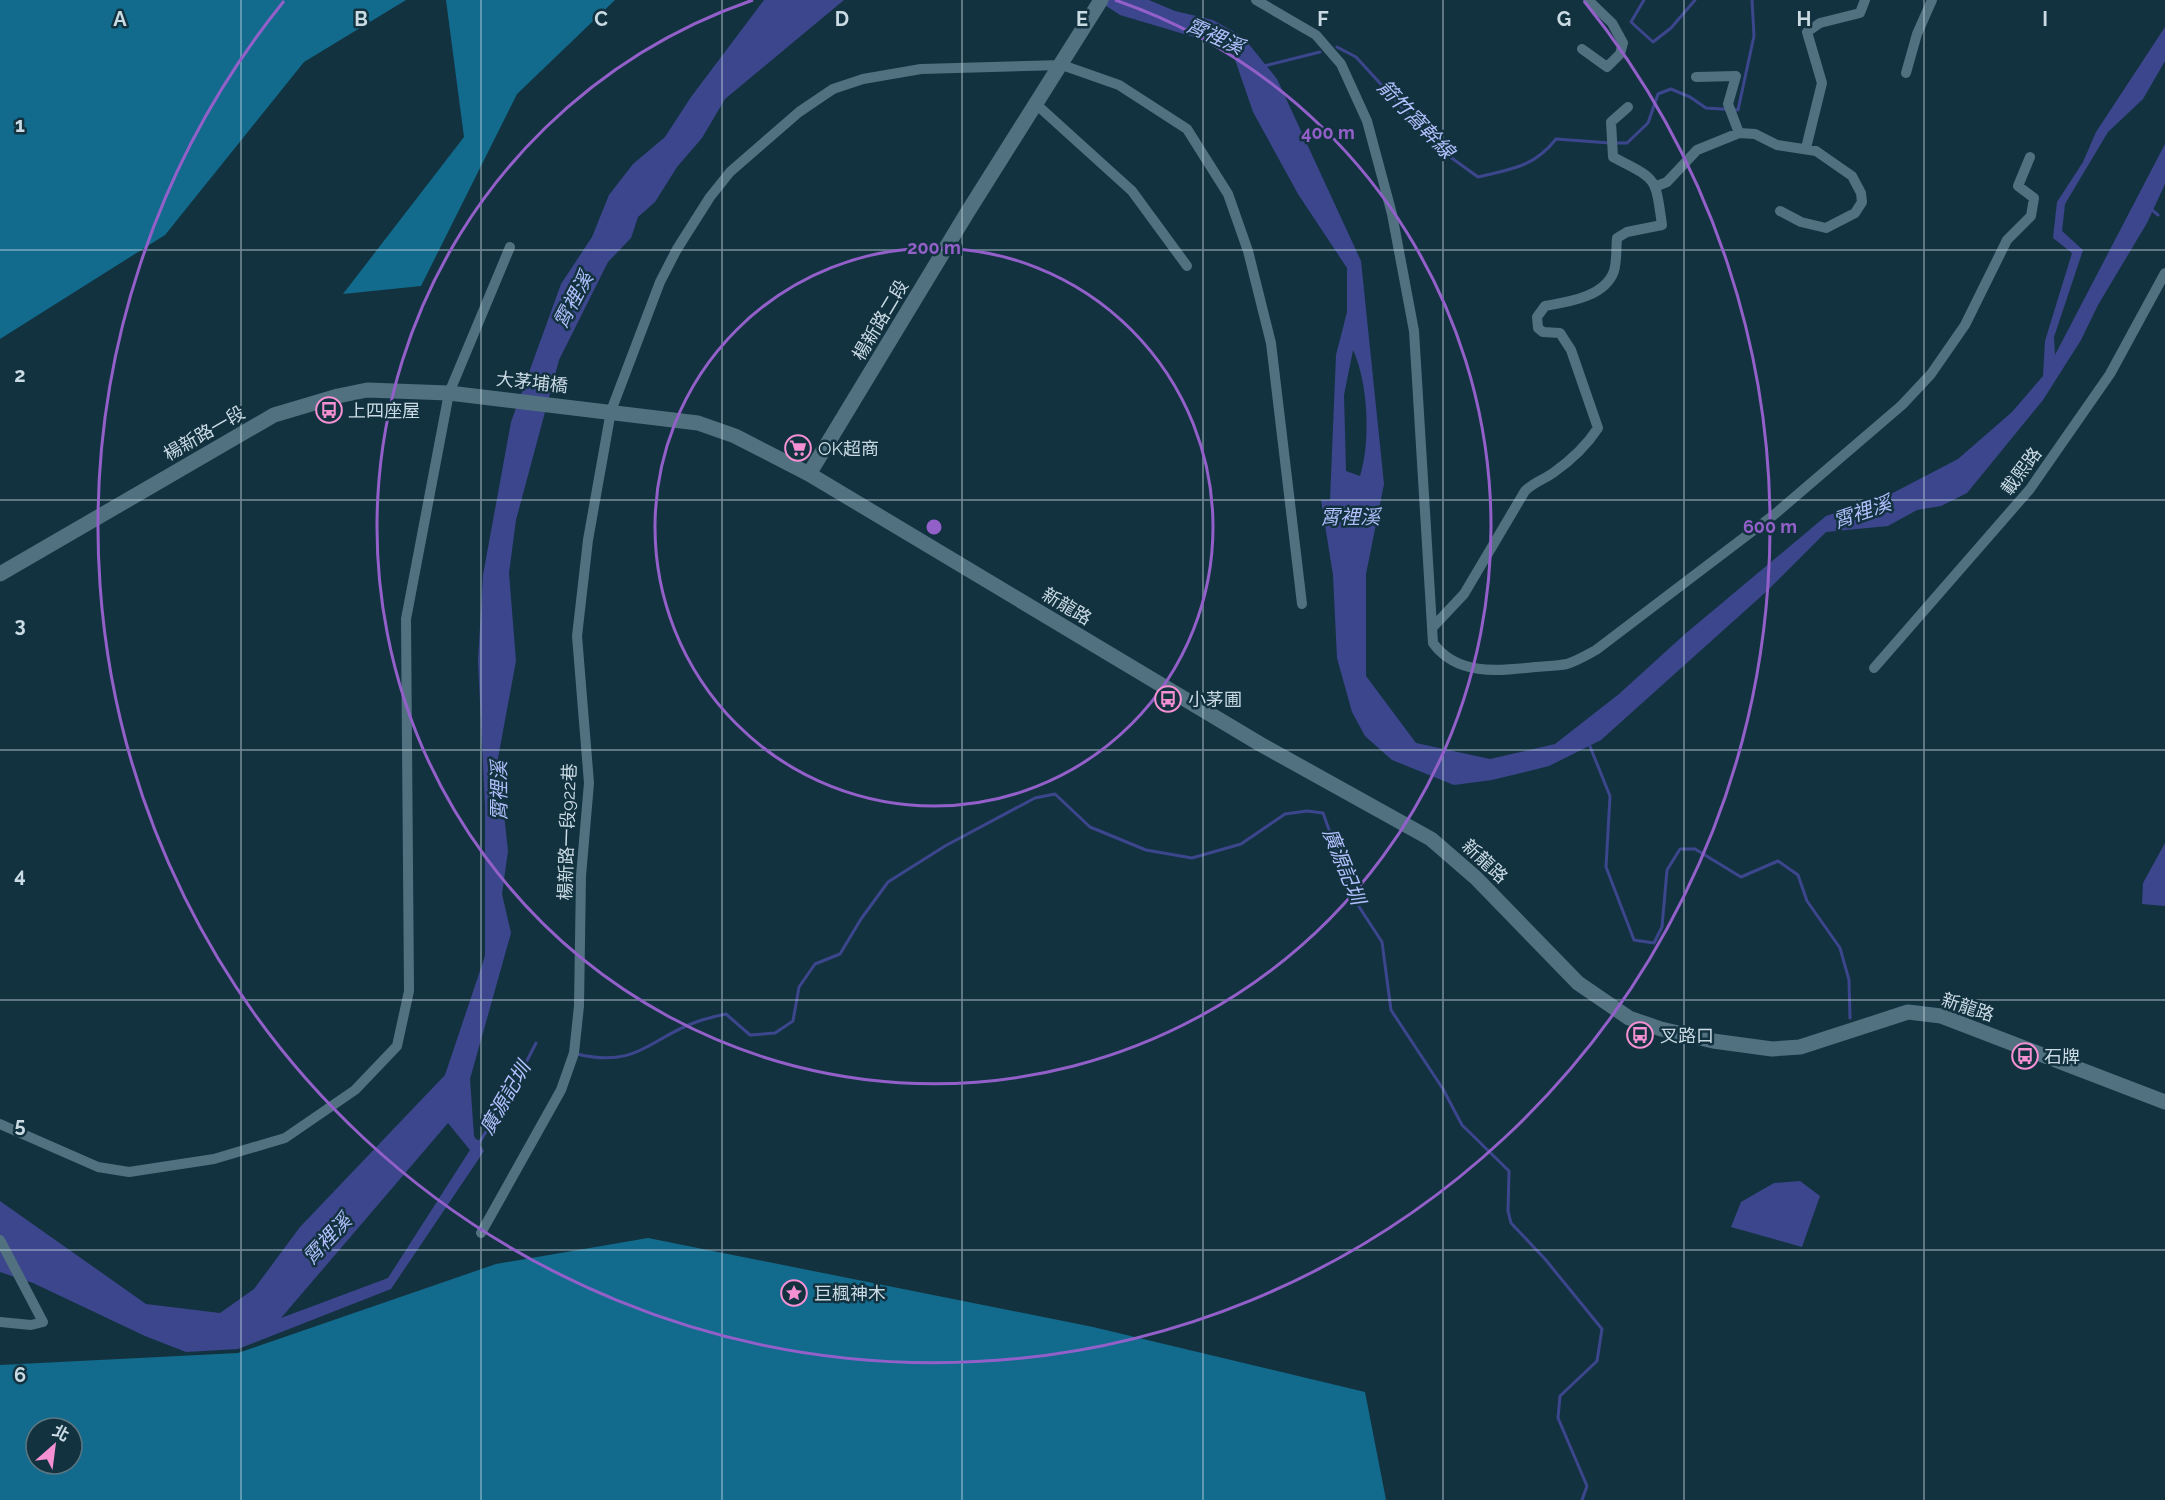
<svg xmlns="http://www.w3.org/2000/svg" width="2165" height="1500" viewBox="0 0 2165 1500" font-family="Raleway,'Noto Sans TC',sans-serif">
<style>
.forest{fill:#126b8c;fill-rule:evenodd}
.water{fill:#3c468c;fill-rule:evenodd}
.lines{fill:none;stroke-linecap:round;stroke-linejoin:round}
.stream{stroke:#3c468c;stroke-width:3}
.street{stroke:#517181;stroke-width:10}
.secondary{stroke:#517181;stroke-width:15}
.grid{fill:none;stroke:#cadbe4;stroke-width:1.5;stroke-opacity:0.55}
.ring{fill:none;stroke:#9360ca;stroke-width:3}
.labels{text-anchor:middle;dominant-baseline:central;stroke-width:5;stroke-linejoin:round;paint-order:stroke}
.street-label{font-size:18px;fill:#cadbe4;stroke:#133240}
.poi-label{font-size:18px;fill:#cadbe4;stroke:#133240;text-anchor:start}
.water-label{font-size:20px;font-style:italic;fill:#b1bffc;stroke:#133240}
.grid-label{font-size:20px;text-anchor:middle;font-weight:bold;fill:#cadbe4;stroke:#133240;stroke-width:5;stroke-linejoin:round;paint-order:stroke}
.centre{fill:#9360ca;stroke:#133240;stroke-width:3}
.ring-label{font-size:18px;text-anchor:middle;font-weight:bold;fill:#9360ca;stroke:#133240;stroke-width:5;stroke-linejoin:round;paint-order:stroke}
</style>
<rect width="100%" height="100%" fill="#133240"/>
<path class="forest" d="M0,0H406L304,62L165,235L0,339Z
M446,0H615L517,94L421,286L343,294L464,137Z
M648,1238L1093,1327L1365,1392L1386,1500H0V1365L238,1353L496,1264ZM36,1428H72V1464H36Z"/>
<path class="water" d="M764,0H844L725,99L702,138L677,167L655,202L638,217L631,238L608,262L559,360L516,520L509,573L516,661L498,758L508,851L502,894L511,933L470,1079L474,1136L484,1151L391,1289L238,1349L186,1352L145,1336L33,1283L0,1272V1201L146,1304L220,1313L254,1289L300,1227L445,1075L485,956V806L478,661L483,575L511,422L561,284L592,237L609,195L633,164L665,137L691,97ZM448,1123L470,1150L388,1278L281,1318Z
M1097,0H1149L1175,11L1213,20L1243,37L1277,79L1361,261L1384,484L1366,574V676L1416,743L1490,759L1555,744L1619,694L1685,634L1826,516L1887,496L1958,459L2012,412L2043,376L2045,341L2072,253L2053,238L2057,202L2083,162L2096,132L2165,27V61L2143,99L2108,132L2065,204L2062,231L2083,250L2054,337L2055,355L2165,144V184L2147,223L2098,305L2081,340L2043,400L1967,493L1941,506L1917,510L1888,526L1826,532L1767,591L1601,740L1549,766L1492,780L1454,785L1392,760L1365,736L1352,712L1337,658L1333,575L1321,500H1330L1336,355L1347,312V268L1298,194L1253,112L1231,48L1120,15ZM1353,350C1368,382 1371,441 1360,476L1346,471L1344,395Z
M2165,843V906L2142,904L2143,883Z
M1800,1181L1820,1196L1802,1247L1731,1227L1741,1202L1774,1183Z"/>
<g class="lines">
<path class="stream" d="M1644,0L1631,22L1653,42L1671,28L1695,0
M1337,47L1356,57L1442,151L1478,177C1512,169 1534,167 1556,139L1610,143
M1264,66L1320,52
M1616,143H1627L1648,123L1658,94L1671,89L1690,97L1706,108L1738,110L1754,36L1752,0
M2151,209L2158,215
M1589,744L1610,796L1606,867L1634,940L1654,943L1662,927L1667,870L1680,849H1695L1741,877L1778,861L1798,875L1807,901L1840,948L1849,980L1850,1018
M577,1054C639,1069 650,1037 699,1021C708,1018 717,1016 726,1014L750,1035L775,1033L793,1021L799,987L815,964L840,954L861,919L888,882L945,846L1035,798L1055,794L1090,827L1146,850L1192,858L1241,844L1285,814L1307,811L1323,813L1354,899L1382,942L1391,1010L1443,1089L1462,1125L1509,1171L1508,1211L1511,1223L1545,1259L1602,1329L1597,1361L1560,1396L1558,1418L1587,1486L1582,1500
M477,1141L479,1143L512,1090L536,1043"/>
<path class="street" d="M1256,0L1316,35L1341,64L1367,121L1392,214L1414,331L1433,643C1457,676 1498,671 1535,667C1545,666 1557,666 1567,664C1577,661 1587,655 1596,650L1775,514L1902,405L1931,374L1965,325L2007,240L2031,216L2034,198L2018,186L2030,157
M1582,49L1607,67L1620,54L1623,43L1612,23L1588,0
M1906,73L1917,34L1932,0
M1696,77L1736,76L1728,104L1739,133
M1037,105L1132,191L1187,266
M1806,148L1822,83L1807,32L1820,23L1860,13L1865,0
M1657,186L1667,182L1697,150L1739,133L1755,134L1777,145L1816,151L1852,176L1861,193L1862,202L1855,213L1826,228L1801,222L1780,211
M1432,628L1464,594L1525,491C1534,482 1543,480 1553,473C1570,461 1587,445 1598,428L1571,350L1560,333L1543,332L1538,328L1537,317L1545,306C1568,302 1605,297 1614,271C1617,261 1616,248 1617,238L1627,232L1662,225C1655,175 1657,180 1613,157L1611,122L1628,107
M1874,668L2030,489L2110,374L2165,273
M0,1124L98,1167L129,1172L214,1159L285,1138L355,1090L397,1046L409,991L406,619L449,393L510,247
M481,1233L561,1090L574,1053L579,1006L581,876L589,783L577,636L588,540L611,411L660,282L677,249L710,197L730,172L799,112L833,89L863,79L921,69L1062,65L1119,85L1187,129L1228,194L1248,251L1271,343L1302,604
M0,1240L43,1322L31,1325L0,1322"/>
<path class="secondary" d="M809,474L967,213L1101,0
M0,574L274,415L338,396L367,390L449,393L698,423L735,436L809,474L1260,744L1431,839L1476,878L1578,983L1629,1018L1661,1029L1713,1041L1772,1049L1800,1047L1908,1012L1941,1016L2165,1102"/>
</g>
<path class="grid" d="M241,0V1500M481,0V1500M722,0V1500M962,0V1500M1203,0V1500M1443,0V1500M1684,0V1500M1924,0V1500M0,250H2165M0,500H2165M0,750H2165M0,1000H2165M0,1250H2165"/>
<g class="ring">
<circle cx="934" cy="527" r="279"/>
<path d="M1115 0A557 557 0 1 1 753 0"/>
<path d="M1584 1A836 836 0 1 1 284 1"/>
</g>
<defs>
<g id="bus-ring" transform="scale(1.35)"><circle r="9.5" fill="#133240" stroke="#f591d3" stroke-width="1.5"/><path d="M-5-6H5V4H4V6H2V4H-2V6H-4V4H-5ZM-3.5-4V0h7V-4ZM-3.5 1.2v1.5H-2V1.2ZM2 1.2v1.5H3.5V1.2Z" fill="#f591d3"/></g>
<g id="supermarket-ring" transform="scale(1.35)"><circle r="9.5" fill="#133240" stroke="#f591d3" stroke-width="1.5"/><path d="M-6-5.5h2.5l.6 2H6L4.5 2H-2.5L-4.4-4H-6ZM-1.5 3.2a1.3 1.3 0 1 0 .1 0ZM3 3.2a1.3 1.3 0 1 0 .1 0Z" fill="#f591d3"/></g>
<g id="sight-ring" transform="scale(1.35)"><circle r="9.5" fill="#133240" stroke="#f591d3" stroke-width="1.5"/><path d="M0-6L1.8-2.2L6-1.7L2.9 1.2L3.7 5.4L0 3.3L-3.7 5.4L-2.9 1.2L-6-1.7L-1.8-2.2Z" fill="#f591d3"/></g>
</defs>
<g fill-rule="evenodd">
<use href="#bus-ring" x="329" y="410"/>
<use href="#supermarket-ring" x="798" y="448"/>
<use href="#bus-ring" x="1168" y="699"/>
<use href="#bus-ring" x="1640" y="1035"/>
<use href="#bus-ring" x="2025" y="1056"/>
<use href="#sight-ring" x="794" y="1293"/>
</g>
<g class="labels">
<g class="street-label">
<text transform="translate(880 320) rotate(-59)">楊新路二段</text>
<text transform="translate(532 382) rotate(6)">大茅埔橋</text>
<text transform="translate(204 433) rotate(-30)">楊新路一段</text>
<text transform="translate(2021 471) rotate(-53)">載熙路</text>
<text transform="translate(1067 606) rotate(31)">新龍路</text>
<text transform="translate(567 832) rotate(-88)">楊新路一段922巷</text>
<text transform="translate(1485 861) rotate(43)">新龍路</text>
<text transform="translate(1968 1007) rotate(18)">新龍路</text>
</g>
<g class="poi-label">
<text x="348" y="410">上四座屋</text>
<text x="818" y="448">OK超商</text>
<text x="1188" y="699">小茅圃</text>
<text x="1660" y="1035">叉路口</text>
<text x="2044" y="1056">石牌</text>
<text x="814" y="1293">巨楓神木</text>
</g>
<g class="water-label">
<text transform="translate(1215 36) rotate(24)">霄裡溪</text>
<text transform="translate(1416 119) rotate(46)">箭竹窩幹線</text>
<text transform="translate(573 300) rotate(-62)">霄裡溪</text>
<text transform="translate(1862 512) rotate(-19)">霄裡溪</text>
<text x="1350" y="517">霄裡溪</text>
<text transform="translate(499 791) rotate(-90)">霄裡溪</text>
<text transform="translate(1344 866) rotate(68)">廣源記圳</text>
<text transform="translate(505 1098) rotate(-60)">廣源記圳</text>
<text transform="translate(327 1239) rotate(-47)">霄裡溪</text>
</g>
</g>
<g class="grid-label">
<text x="120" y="26">A</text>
<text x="361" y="26">B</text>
<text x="601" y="26">C</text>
<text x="842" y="26">D</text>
<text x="1082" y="26">E</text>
<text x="1323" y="26">F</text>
<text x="1564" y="26">G</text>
<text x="1804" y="26">H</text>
<text x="2045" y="26">I</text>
<text x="20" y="132">1</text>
<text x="20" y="382">2</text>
<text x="20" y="632">3</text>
<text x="20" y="882">4</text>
<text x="20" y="1132">5</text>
<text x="20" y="1382">6</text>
</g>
<circle cx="934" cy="527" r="9" class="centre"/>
<g class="ring-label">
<text x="1328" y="139">400 m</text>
<text x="934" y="254">200 m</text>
<text x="1770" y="533">600 m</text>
</g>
<g transform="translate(54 1446) rotate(28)"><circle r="28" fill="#133240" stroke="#5c7682" stroke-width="1.5"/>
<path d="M0-4.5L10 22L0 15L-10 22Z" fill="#f591d3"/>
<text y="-9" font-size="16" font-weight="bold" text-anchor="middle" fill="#cadbe4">北</text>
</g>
</svg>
